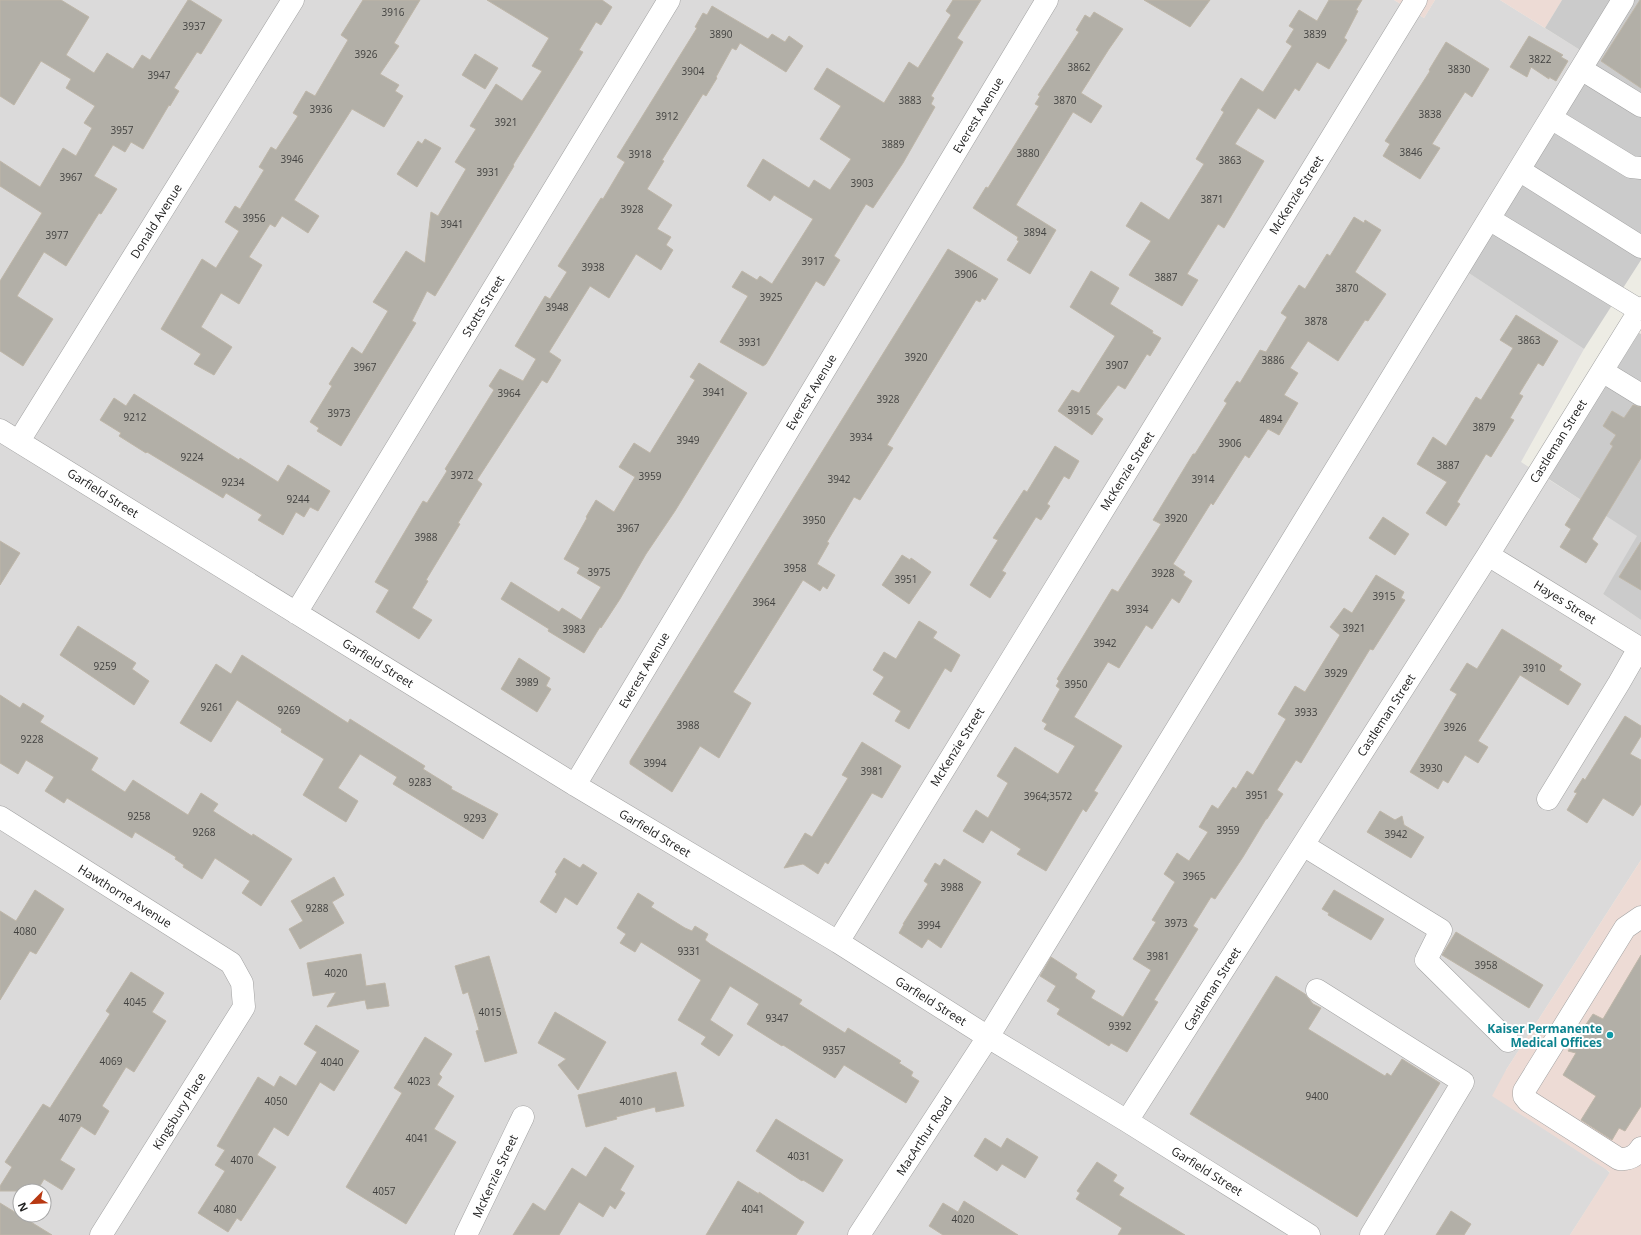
<svg xmlns="http://www.w3.org/2000/svg" width="1641" height="1235" viewBox="0 0 1641 1235" font-family="'Open Sans',sans-serif">
<style>
.residential{fill:#dbdada;fill-rule:evenodd}
.commercial{fill:#eddbd5}
.religious{fill:#cbcbcb}
.building{fill:#b2afa7;stroke:#beb6a8}
.lines{fill:none;stroke-linecap:round;stroke-linejoin:round}
.minor-casing{stroke:#a1a1a1;stroke-width:23}
.minor{stroke:#fff;stroke-width:22}
.culture-dot{fill:#0f9aa8;stroke:#fff;stroke-width:1.5}
.labels{text-anchor:middle;dominant-baseline:central;stroke-width:4;stroke-linejoin:round;paint-order:stroke}
.number-label{font-size:10px;fill:#424240}
.street-label{font-size:12px;fill:#1d1d1d;stroke:#fff}
.culture-label{font-size:12px;font-weight:bold;fill:#0d838f;stroke:#fff;text-anchor:end}
</style>
<rect width="100%" height="100%" fill="#edece4"/>
<path class="residential" d="M0,0H1394L1424,18L1435,0H1500L1580,50L1452,262L1584,349L1521,462L1638,536L1603,594L1641,620V860L1506,1070L1610,1173L1570,1235H0ZM20,1191H44V1215H20Z"/>
<path class="commercial" d="M1394,0H1435L1424,18Z
M1500,0H1562L1545,28Z
M1641,860V1235H1570L1610,1172L1492,1096L1506,1070Z"/>
<path class="religious" d="M1562,0H1641V260L1584,349L1452,262L1580,50L1545,28Z
M1639,333L1641,334V620L1603,594L1637,536L1547,478Z"/>
<path class="building" d="M0,0H61L89,17L66,55L94,73L107,53L133,69L142,55L150,60L188,0H190L222,20L201,54L197,52L174,88L179,91L170,106L169,105L143,149L131,142L125,152L113,145L94,176L117,189L101,214L99,213L66,266L44,252L17,296L53,319L23,366L0,351V281L42,213L0,186V161L40,187L63,148L76,156L92,128L84,123L95,106L66,88L71,79L41,61L14,105L0,96Z
M363,0H420L394,43L399,46L380,74L399,85L395,91L403,96L384,127L352,109L294,200L319,216L308,233L282,216L275,227L270,224L249,257L262,265L239,304L221,293L201,327L232,347L214,375L194,364L201,354L161,329L202,259L216,268L239,231L225,222L235,206L240,209L264,170L259,167L271,147L276,150L298,116L293,113L306,91L315,96L348,40L341,35Z
M487,0H602L612,7L601,25L596,22L579,50L583,52L513,165L514,166L435,296L427,291L412,321L416,323L341,446L317,431L319,428L310,422L332,386L329,384L352,347L362,354L388,311L373,302L406,251L425,263L431,212L438,216L466,169L455,162L476,129L470,126L496,84L522,101L542,71L532,66L549,38Z
M953,0H981L957,38L963,42L931,96L934,98L931,104L935,107L903,163L873,208L866,204L834,256L840,260L824,286L816,281L766,364L763,366L720,342L748,296L732,287L742,271L757,280L760,276L772,284L813,219L774,195L770,201L747,186L763,159L809,188L814,180L830,190L851,159L820,139L841,106L814,89L827,68L884,103L909,62L918,68L951,15L946,11Z
M1144,0H1210L1190,27Z
M1329,0H1362L1356,10L1358,11L1344,38L1347,40L1329,69L1317,62L1299,91L1295,88L1275,119L1258,108L1235,144L1264,161L1224,228L1218,224L1187,274L1198,280L1182,306L1129,275L1151,241L1126,226L1141,202L1169,220L1204,164L1196,159L1224,112L1221,110L1241,78L1263,92L1292,46L1286,42L1294,29L1289,26L1299,10L1317,21Z
M1640,0H1641V88L1601,61Z
M712,6L768,39L772,34L785,42L789,36L803,46L786,72L740,43L736,50L732,48L716,77L717,78L706,96L703,94L662,160L664,161L647,189L672,205L657,229L671,237L666,245L673,250L661,270L636,254L609,298L590,286L549,352L561,360L547,383L542,380L477,480L482,484L458,523L460,524L426,580L428,581L412,608L432,620L419,639L376,612L389,590L375,582L423,501L427,503L447,471L445,469L494,390L489,386L500,369L523,381L536,359L515,346L545,296L550,299L567,272L558,266L601,198L603,199L625,162L617,157L697,28L695,27L703,13L707,15Z
M1094,12L1123,29L1109,49L1081,93L1102,106L1091,123L1073,112L1016,205L1056,230L1030,274L1007,260L1019,241L1017,240L1018,237L973,208L986,187L988,188L1039,106L1035,104L1040,96L1038,95L1079,32L1076,30L1085,15L1090,18Z
M1529,36L1563,55L1561,57L1568,61L1556,81L1549,77V79L1531,67L1527,77L1510,67Z
M1446,42L1489,69L1472,97L1465,92L1432,144L1440,148L1420,179L1383,156L1390,144L1385,141L1430,71L1429,70Z
M475,54L498,68L485,89L462,75Z
M425,139L441,148L417,187L397,174L418,141L422,144Z
M1354,217L1364,223L1365,220L1381,230L1355,272L1386,294L1368,321L1365,320L1338,361L1308,341L1290,368L1298,373L1284,395L1298,403L1279,435L1268,429L1249,458L1245,455L1213,505L1211,503L1173,564L1185,572L1183,575L1192,581L1179,603L1172,598L1152,629L1146,625L1119,668L1108,662L1074,717L1122,746L1094,791L1098,793L1086,812L1083,809L1046,871L1017,854L1021,849L991,830L983,843L963,831L976,810L988,818L1008,783L997,776L1015,747L1058,774L1075,746L1044,729L1047,724L1042,721L1060,689L1056,686L1059,681L1057,679L1112,589L1118,592L1161,524L1153,520L1193,454H1195L1227,403L1224,401L1237,381L1240,383L1260,350L1266,352L1287,317L1281,313L1299,285L1305,289L1327,254L1330,256Z
M948,249L998,279L985,300L982,298L980,302L976,300L887,445L893,448L860,500L854,497L827,542L829,543L817,564L835,575L827,589L823,586L820,591L803,580L733,692L751,703L719,758L700,746L672,792L630,764V761Z
M1091,271L1119,288L1110,304L1153,331L1152,333L1161,338L1150,356L1147,354L1125,389L1118,385L1096,414L1103,419L1092,435L1058,411L1072,390L1079,393L1115,336L1070,307Z
M1516,315L1558,341L1543,366L1538,363L1519,394L1523,396L1510,418L1514,420L1491,457L1486,454L1457,502L1460,504L1446,526L1426,513L1447,482L1417,464L1433,437L1446,446L1476,397L1481,400L1513,348L1500,340Z
M699,363L747,393L675,511L646,554L620,599L601,628L600,627L584,653L548,631L549,629L501,599L511,582L559,612L562,608L581,620L601,587L577,573L580,568L564,559L587,518L586,517L596,500L614,512L635,477L619,467L634,443L650,453L695,380L690,377Z
M134,394L239,460L240,458L278,482L288,465L330,491L318,511L310,507L304,517L296,512L283,535L258,520L262,515L226,493L223,498L147,452L146,453L119,436L121,433L100,420L114,398L126,406Z
M1633,405L1641,407V458L1592,539L1598,544L1586,563L1560,547L1571,529L1565,525L1613,446L1610,444L1616,435L1603,426L1612,411L1624,418Z
M1055,446L1079,461L1069,479L1064,476L1047,504L1050,506L1041,520L1036,517L1002,571L1006,573L990,598L970,585L998,540L993,538L1024,490L1027,492Z
M1383,517L1409,534L1395,555L1369,538Z
M0,541L20,553L0,585Z
M1641,542V590L1619,577Z
M902,555L910,560L911,558L931,572L909,604L882,585Z
M1376,575L1404,592L1401,598L1405,600L1373,650L1370,649L1301,763L1296,760L1277,790L1283,794L1267,819H1266L1243,857L1215,899L1211,897L1193,926L1198,929L1154,1000L1158,1002L1127,1052L1111,1043L1109,1046L1057,1014L1060,1009L1047,1001L1056,986L1040,976L1051,957L1077,974L1075,978L1095,991L1091,998L1123,1017L1151,970L1133,959L1156,922L1152,920L1175,882L1164,874L1177,853L1189,861L1208,832L1199,827L1212,805L1218,809L1233,787L1236,789L1247,771L1253,775L1286,719L1278,714L1295,686L1305,692L1340,635L1330,627L1344,608L1352,613Z
M919,621L937,632L933,638L960,655L951,672L945,668L909,729L895,721L901,711L873,694L884,677L873,670L884,652L896,659Z
M78,626L136,663L132,669L149,681L134,705L60,655Z
M1502,629L1562,666L1559,670L1581,684L1568,705L1520,675L1478,741L1488,747L1478,763L1465,755L1448,783L1443,780L1438,789L1410,772L1457,694L1450,690L1467,663L1477,669Z
M242,655L348,723L350,719L425,766L423,769L452,787L451,789L498,814L483,839L393,784L397,777L360,754L338,788L358,801L346,822L303,795L324,759L281,732L282,729L237,700L211,742L180,723L216,664L231,674Z
M519,658L550,678L546,686L551,689L537,712L501,689Z
M0,695L20,708L23,703L44,716L40,722L98,758L91,770L125,792L133,780L188,815L201,793L218,804L213,811L252,836L253,834L292,859L261,906L242,893L250,881L215,858L202,879L183,867L184,865L175,859L176,857L135,832L132,838L67,798L64,803L45,791L54,777L26,760L18,774L0,763Z
M1625,716L1641,726V736L1630,754L1641,760V804L1633,816L1603,798L1587,823L1567,810L1577,793L1574,792L1583,778L1585,780Z
M862,742L901,766L882,798L872,793L828,864L825,862L818,874L803,864L784,868L805,833L812,837L848,778L842,775Z
M1380,811L1395,820L1402,816L1404,825L1424,837L1411,858L1367,832Z
M564,858L580,868L583,864L597,873L577,905L565,897L556,913L540,902L557,874L555,872Z
M944,859L981,882L941,948L928,939L922,948L899,933L904,924H903L928,884L924,881L935,863L940,866Z
M334,877L344,895L332,902L344,923L300,949L289,929L303,921L291,901Z
M35,890L64,909L36,954L30,951L0,1000V911L16,921Z
M1334,890L1384,919L1371,940L1328,915L1329,913L1322,909Z
M638,893L654,903L651,907L685,928L692,931L695,926L708,934L705,940L710,944L802,1000L799,1004L845,1033L848,1028L901,1061L899,1063L913,1072L911,1076L919,1081L906,1103L844,1065L835,1078L783,1045L782,1046L747,1024L759,1004L730,986L710,1020L733,1035L719,1056L701,1044L706,1037L678,1020L701,980L641,942L635,952L620,943L626,934L617,928Z
M1456,932L1543,985L1529,1008L1442,955Z
M361,954L366,986L385,983L389,1006L367,1009L365,1000L327,1007L336,992L313,996L307,963Z
M1641,955V1106L1625,1131L1619,1128L1612,1140L1581,1120L1596,1096L1563,1075L1576,1053L1568,1051L1593,1014L1603,1019Z
M489,956L517,1053L485,1062L476,1031L479,1030L468,992L463,994L455,966Z
M131,972L164,993L152,1012L166,1021L134,1072L126,1067L102,1106L109,1111L95,1135L81,1126L60,1160L75,1169L62,1190L44,1179L37,1191H0V1186L12,1167L5,1162L43,1104L50,1108L110,1014L106,1011Z
M1276,976L1305,994L1313,1004L1321,1008L1308,1029L1385,1076L1387,1073L1391,1076L1402,1059L1440,1083L1357,1217L1190,1114Z
M555,1012L606,1042L578,1090L558,1065L566,1059L538,1043Z
M316,1025L359,1051L334,1091L320,1082L288,1136L274,1127L257,1155L276,1167L241,1221L237,1218L228,1232L198,1213L225,1171L215,1165L225,1150L217,1146L258,1077L274,1087L280,1076L296,1086L317,1052L304,1044Z
M425,1037L452,1054L439,1074L442,1077L437,1085L454,1096L434,1129L456,1142L406,1224L346,1187L402,1093L394,1088Z
M676,1072L684,1106L656,1112L655,1107L616,1117L617,1119L586,1127L578,1095Z
M776,1119L843,1160L823,1192L803,1180L802,1181L756,1151Z
M985,1138L1001,1148L1007,1138L1038,1157L1025,1178L1002,1164L997,1171L974,1156Z
M605,1147L634,1166L620,1190L625,1193L615,1209L610,1205L603,1217L579,1202L559,1235H513L533,1203L545,1211L572,1168L586,1177Z
M1097,1162L1117,1175L1113,1181L1124,1188L1119,1195L1185,1235H1118L1122,1228L1076,1199L1080,1193L1077,1191Z
M738,1181L759,1194V1192L804,1222L796,1235H706Z
M964,1201L1018,1235H943L929,1226L943,1203L958,1212Z
M0,1203L52,1235H0Z
M1451,1211L1471,1224L1464,1235H1436Z"/>
<g class="lines">
<g class="minor-casing">
<path id="minor" d="M1581,69L1641,106
M1551,118L1631,167L1641,168
M1519,170L1641,247
M1489,219L1639,310
M1602,371L1641,395
M0,430L575,785L838,942L988,1037L1127,1121L1309,1235
M19,441L293,0
M1488,555L1641,649
M296,613L669,0
M575,785L1047,0
M1548,799L1619,683L1639,648
M0,817L231,963L242,983L244,1007L101,1235
M1303,845L1441,930L1426,960L1508,1041
M1641,917L1625,928L1524,1091V1096L1528,1101L1619,1159C1629,1160 1636,1156 1641,1148
M838,942L1416,0
M1317,990L1463,1082L1371,1235
M1127,1121L1488,555L1641,308
M466,1235L523,1117
M859,1235L988,1037L1623,0"/>
</g>
<use href="#minor" class="minor"/>
</g>
<circle class="culture-dot" cx="1610" cy="1035" r="4"/>
<g class="labels">
<g class="number-label">
<text x="393" y="12">3916</text>
<text x="194" y="26">3937</text>
<text x="721" y="34">3890</text>
<text x="1315" y="34">3839</text>
<text x="366" y="54">3926</text>
<text x="1540" y="59">3822</text>
<text x="1079" y="67">3862</text>
<text x="1459" y="69">3830</text>
<text x="693" y="71">3904</text>
<text x="159" y="75">3947</text>
<text x="910" y="100">3883</text>
<text x="1065" y="100">3870</text>
<text x="321" y="109">3936</text>
<text x="1430" y="114">3838</text>
<text x="667" y="116">3912</text>
<text x="506" y="122">3921</text>
<text x="122" y="130">3957</text>
<text x="893" y="144">3889</text>
<text x="1411" y="152">3846</text>
<text x="1028" y="153">3880</text>
<text x="640" y="154">3918</text>
<text x="292" y="159">3946</text>
<text x="1230" y="160">3863</text>
<text x="488" y="172">3931</text>
<text x="71" y="177">3967</text>
<text x="862" y="183">3903</text>
<text x="1212" y="199">3871</text>
<text x="632" y="209">3928</text>
<text x="254" y="218">3956</text>
<text x="452" y="224">3941</text>
<text x="1035" y="232">3894</text>
<text x="57" y="235">3977</text>
<text x="813" y="261">3917</text>
<text x="593" y="267">3938</text>
<text x="966" y="274">3906</text>
<text x="1166" y="277">3887</text>
<text x="1347" y="288">3870</text>
<text x="771" y="297">3925</text>
<text x="557" y="307">3948</text>
<text x="1316" y="321">3878</text>
<text x="1529" y="340">3863</text>
<text x="750" y="342">3931</text>
<text x="916" y="357">3920</text>
<text x="1273" y="360">3886</text>
<text x="1117" y="365">3907</text>
<text x="365" y="367">3967</text>
<text x="714" y="392">3941</text>
<text x="509" y="393">3964</text>
<text x="888" y="399">3928</text>
<text x="1079" y="410">3915</text>
<text x="339" y="413">3973</text>
<text x="135" y="417">9212</text>
<text x="1271" y="419">4894</text>
<text x="1484" y="427">3879</text>
<text x="861" y="437">3934</text>
<text x="688" y="440">3949</text>
<text x="1230" y="443">3906</text>
<text x="192" y="457">9224</text>
<text x="1448" y="465">3887</text>
<text x="462" y="475">3972</text>
<text x="650" y="476">3959</text>
<text x="839" y="479">3942</text>
<text x="1203" y="479">3914</text>
<text x="233" y="482">9234</text>
<text x="298" y="499">9244</text>
<text x="1176" y="518">3920</text>
<text x="814" y="520">3950</text>
<text x="628" y="528">3967</text>
<text x="426" y="537">3988</text>
<text x="795" y="568">3958</text>
<text x="599" y="572">3975</text>
<text x="1163" y="573">3928</text>
<text x="906" y="579">3951</text>
<text x="1384" y="596">3915</text>
<text x="764" y="602">3964</text>
<text x="1137" y="609">3934</text>
<text x="1354" y="628">3921</text>
<text x="574" y="629">3983</text>
<text x="1105" y="643">3942</text>
<text x="105" y="666">9259</text>
<text x="1534" y="668">3910</text>
<text x="1336" y="673">3929</text>
<text x="527" y="682">3989</text>
<text x="1076" y="684">3950</text>
<text x="212" y="707">9261</text>
<text x="289" y="710">9269</text>
<text x="1306" y="712">3933</text>
<text x="688" y="725">3988</text>
<text x="1455" y="727">3926</text>
<text x="32" y="739">9228</text>
<text x="655" y="763">3994</text>
<text x="1431" y="768">3930</text>
<text x="872" y="771">3981</text>
<text x="420" y="782">9283</text>
<text x="1257" y="795">3951</text>
<text x="1048" y="796">3964;3572</text>
<text x="139" y="816">9258</text>
<text x="475" y="818">9293</text>
<text x="1228" y="830">3959</text>
<text x="204" y="832">9268</text>
<text x="1396" y="834">3942</text>
<text x="1194" y="876">3965</text>
<text x="952" y="887">3988</text>
<text x="317" y="908">9288</text>
<text x="1176" y="923">3973</text>
<text x="929" y="925">3994</text>
<text x="25" y="931">4080</text>
<text x="689" y="951">9331</text>
<text x="1158" y="956">3981</text>
<text x="1486" y="965">3958</text>
<text x="336" y="973">4020</text>
<text x="135" y="1002">4045</text>
<text x="490" y="1012">4015</text>
<text x="777" y="1018">9347</text>
<text x="1120" y="1026">9392</text>
<text x="834" y="1050">9357</text>
<text x="111" y="1061">4069</text>
<text x="332" y="1062">4040</text>
<text x="419" y="1081">4023</text>
<text x="1317" y="1096">9400</text>
<text x="276" y="1101">4050</text>
<text x="631" y="1101">4010</text>
<text x="70" y="1118">4079</text>
<text x="417" y="1138">4041</text>
<text x="799" y="1156">4031</text>
<text x="242" y="1160">4070</text>
<text x="384" y="1191">4057</text>
<text x="225" y="1209">4080</text>
<text x="753" y="1209">4041</text>
<text x="963" y="1219">4020</text>
</g>
<g class="street-label">
<text transform="translate(978 115) rotate(-59)">Everest Avenue</text>
<text transform="translate(1296 195) rotate(-58)">McKenzie Street</text>
<text transform="translate(156 221) rotate(-58)">Donald Avenue</text>
<text transform="translate(483 306) rotate(-59)">Stotts Street</text>
<text transform="translate(811 392) rotate(-59)">Everest Avenue</text>
<text transform="translate(1558 441) rotate(-58)">Castleman Street</text>
<text transform="translate(1127 471) rotate(-58)">McKenzie Street</text>
<text transform="translate(103 493) rotate(32)">Garfield Street</text>
<text transform="translate(1565 602) rotate(32)">Hayes Street</text>
<text transform="translate(378 663) rotate(32)">Garfield Street</text>
<text transform="translate(644 670) rotate(-59)">Everest Avenue</text>
<text transform="translate(1386 715) rotate(-57)">Castleman Street</text>
<text transform="translate(957 747) rotate(-58)">McKenzie Street</text>
<text transform="translate(655 833) rotate(31)">Garfield Street</text>
<text transform="translate(125 896) rotate(32)">Hawthorne Avenue</text>
<text transform="translate(1212 989) rotate(-58)">Castleman Street</text>
<text transform="translate(931 1001) rotate(32)">Garfield Street</text>
<text transform="translate(179 1111) rotate(-58)">Kingsbury Place</text>
<text transform="translate(924 1136) rotate(-57)">MacArthur Road</text>
<text transform="translate(1207 1171) rotate(32)">Garfield Street</text>
<text transform="translate(495 1176) rotate(-65)">McKenzie Street</text>
</g>
<g class="culture-label">
<text x="1602" y="1028">Kaiser Permanente<tspan x="1602" dy="14">Medical Offices</tspan></text>
</g>
</g>
<g transform="translate(32 1203) rotate(246)"><circle r="19" fill="#ffffff" stroke="#a5a5a5"/>
<path d="M0-3L7 15L0 10L-7 15Z" fill="#b83812"/>
<text y="-6" font-size="11" font-weight="bold" text-anchor="middle" fill="#1d1d1d">N</text>
</g>
</svg>
